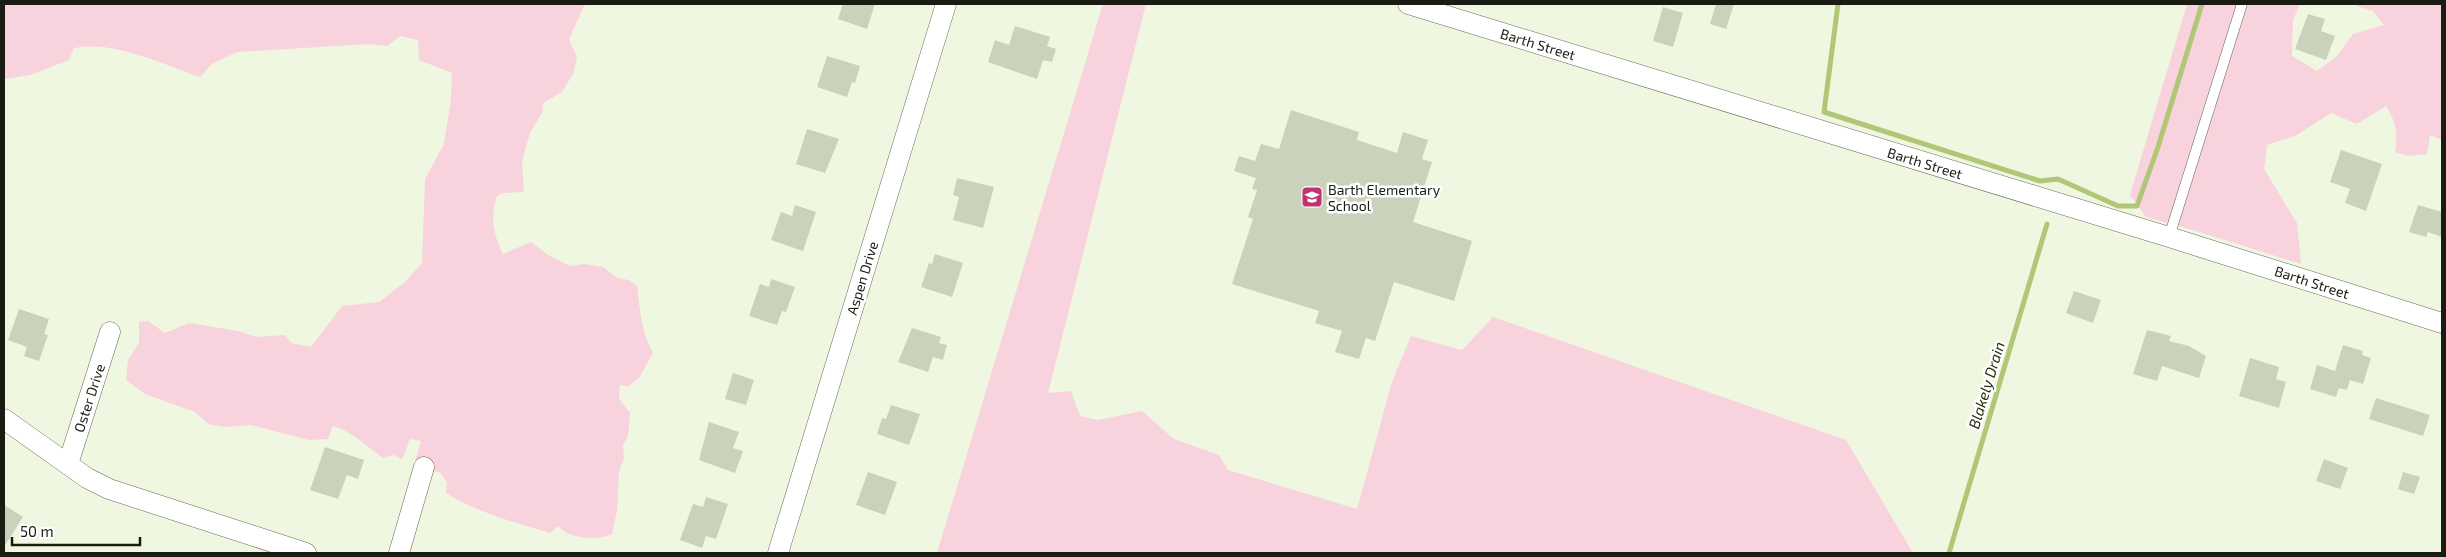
<svg xmlns="http://www.w3.org/2000/svg" width="2446" height="557" viewBox="0 0 2446 557" font-family="'Exo 2',sans-serif">
<style>
.green{fill:#f8d2dc}
.lines{fill:none;stroke-linecap:round;stroke-linejoin:round}
.stream{stroke:#b0c778;stroke-width:5}
.building{fill:#cad2bc}
.lane-casing{stroke:#656b58;stroke-width:11}
.street-casing{stroke:#656b58;stroke-width:21}
.lane{stroke:#fff;stroke-width:10}
.street{stroke:#fff;stroke-width:20}
.labels{text-anchor:middle;dominant-baseline:central;stroke-width:5;stroke-linejoin:round;paint-order:stroke}
.street-label{font-size:14px;fill:#1a1c14;stroke:#fff}
.poi-label{font-size:14px;fill:#1a1c14;stroke:#fff;text-anchor:start}
.water-label{font-size:15px;font-style:italic;fill:#262e0c;stroke:#fff}
</style>
<rect width="100%" height="100%" fill="#f0f7e1"/>
<path class="green" d="M4,4H585L569,39L577,58L573,74L562,92L543,103L542,113L530,133L522,161L524,192L503,193L497,196C490,217 493,234 503,254L531,242L548,255L570,266L585,264L603,267L617,278L629,280L637,286C640,310 641,331 653,353L639,378L629,386L620,385L619,399L630,413L628,436L623,445L624,459L619,471L617,511L612,534C598,541 568,539 558,526L550,533C514,522 478,513 446,493L447,483L440,472L418,470L415,461L421,441L410,439L402,459L394,455L383,458C366,446 353,432 333,426L328,439L309,440L251,425L225,427L208,424L195,412L145,394L126,380L128,360L139,343V322L148,321L165,333L189,323L238,331L257,337L285,335L291,343L311,347L342,306L379,302L405,282L422,263L425,179L444,144L451,99L452,73L419,60L418,40L400,36L387,46L369,44L237,52L212,64L200,77C163,64 113,40 74,48L69,60L30,75L4,79Z
M1103,4H1146L1048,393L1071,391L1080,416L1098,420L1142,411L1174,439L1219,455L1228,470L1357,509L1392,382L1411,336L1462,350L1493,317L1846,440L1913,553H937Z
M2187,4H2300L2293,20L2292,56L2317,71L2337,56L2353,34L2384,25L2373,11L2357,6V4H2442V140L2430,135L2427,154L2408,156L2395,152C2398,134 2396,121 2386,106L2357,124L2331,113L2295,136L2267,145L2264,169L2297,223L2301,264L2196,231L2146,217L2130,195Z"/>
<g class="lines">
<path class="stream" d="M1838,4L1824,112L2040,181L2058,179L2118,206H2137L2158,147L2202,4
M1949,553L2047,224"/>
</g>
<path class="building" d="M843,4H875L867,29L838,19Z
M1716,4H1734L1726,29L1710,24Z
M1663,7L1683,13L1673,47L1653,41Z
M2308,14L2325,19L2321,31L2335,36L2326,60L2295,49Z
M1015,26L1050,37L1047,46L1056,49L1052,62L1043,60L1037,79L988,62L995,40L1009,45Z
M827,56L860,66L855,83L852,82L847,97L817,87Z
M1291,110L1359,132L1357,140L1397,153L1403,132L1428,140L1422,159L1432,162L1413,222L1472,241L1454,301L1394,282L1375,341L1366,338L1359,359L1335,352L1342,331L1315,323L1319,311L1232,284L1253,219L1248,217L1257,190L1252,189L1256,178L1234,171L1239,156L1255,161L1261,144L1279,149Z
M807,129L839,139L825,173L796,164Z
M2341,150L2382,164L2366,211L2345,203L2350,189L2330,182Z
M957,178L994,187L983,228L953,220L959,197L953,195Z
M795,205L816,212L803,251L771,240L781,212L792,216Z
M2418,205L2442,212V237L2428,232L2426,237L2409,232Z
M935,254L963,263L952,297L921,287L929,263L932,264Z
M771,279L795,287L786,312L782,311L777,325L749,316L760,284L769,287Z
M2074,291L2101,300L2093,323L2066,313Z
M19,309L49,319L44,334L48,335L39,361L24,356L27,347L8,340Z
M912,328L941,337L939,343L947,345L943,360L933,357L928,372L898,362Z
M2147,330L2171,336L2169,341L2189,346L2206,356L2199,378L2162,366L2157,381L2133,374Z
M2343,345L2363,351L2362,355L2371,358L2363,384L2350,380L2347,390L2339,388L2336,397L2310,389L2317,365L2335,371Z
M2250,358L2279,367L2276,379L2286,382L2279,408L2239,396Z
M733,373L754,380L746,405L725,399Z
M2376,398L2430,415L2423,436L2369,419Z
M891,405L920,414L909,445L877,434L882,418L886,419Z
M709,422L739,432L733,448L743,451L735,473L699,460Z
M325,447L364,460L358,479L347,475L338,499L310,490Z
M2324,459L2348,468L2340,489L2316,481Z
M868,472L897,482L885,515L856,505Z
M2403,472L2420,477L2414,494L2398,489Z
M706,497L728,504L716,539L706,536L702,548L680,540L693,504L703,507Z
M4,505L23,517L4,547Z"/>
<g class="lines">
<g class="lane-casing">
<path id="lane" d="M2169,237L2242,4"/>
</g>
<g class="street-casing">
<path id="street" d="M1408,4L2169,237L2442,323
M4,419L87,478L109,489L306,553
M68,464L110,332
M399,553L424,467
M778,553L946,4"/>
</g>
<use href="#lane" class="lane"/>
<use href="#street" class="street"/>
</g>
<defs>
<g id="school-square" transform="scale(1.125)"><rect x="-9" y="-9" width="18" height="18" rx="4" fill="#be346c" stroke="#fff"/><path d="M0-5L7-2L0 1L-7-2ZM-4 1L0 2.5L4 1V4Q0 6-4 4Z" fill="#fff"/></g>
</defs>
<g fill-rule="evenodd">
<use href="#school-square" x="1312" y="197"/>
</g>
<g class="labels">
<g class="street-label">
<text transform="translate(1538 44) rotate(17)">Barth Street</text>
<text transform="translate(1925 163) rotate(17)">Barth Street</text>
<text transform="translate(862 278) rotate(-73)">Aspen Drive</text>
<text transform="translate(2312 282) rotate(18)">Barth Street</text>
<text transform="translate(89 398) rotate(-72)">Oster Drive</text>
</g>
<g class="poi-label">
<text x="1328" y="189">Barth Elementary<tspan x="1328" dy="16">School</tspan></text>
</g>
<g class="water-label">
<text transform="translate(1986 385) rotate(-73)">Blakely Drain</text>
</g>
</g>
<rect width="2446" height="557" fill="none" stroke="#1a1c14" stroke-width="10"/>
<path d="M12 537v8h128v-8" fill="none" stroke="#1a1c14" stroke-width="2.5"/>
<text x="20" y="537" font-size="15" fill="#1a1c14" stroke="#ffffff" stroke-width="4" paint-order="stroke">50 m</text>
</svg>
